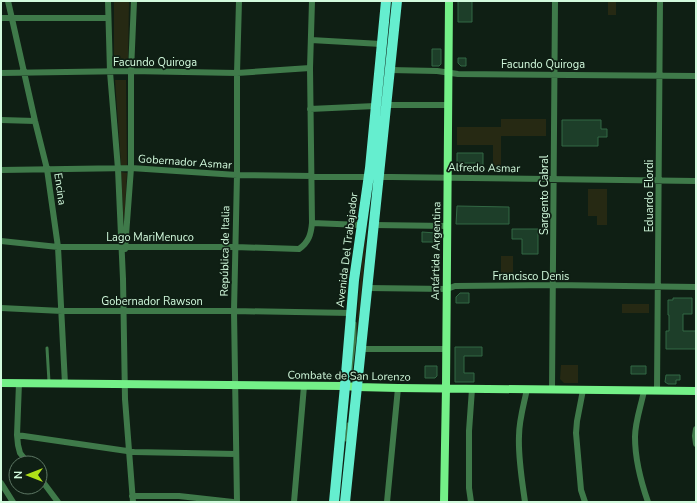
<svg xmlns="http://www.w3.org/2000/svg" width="697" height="503" viewBox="0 0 697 503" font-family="'Nunito Sans',sans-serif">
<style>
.green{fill:#262913}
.building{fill:#1d3e29;stroke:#326844}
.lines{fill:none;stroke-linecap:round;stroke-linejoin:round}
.service{stroke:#3f7a4a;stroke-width:3}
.minor{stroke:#3f7a4a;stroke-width:6}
.secondary{stroke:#74f088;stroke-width:8}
.primary{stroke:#65eecf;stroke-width:10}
.labels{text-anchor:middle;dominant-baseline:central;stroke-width:3.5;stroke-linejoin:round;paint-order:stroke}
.street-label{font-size:11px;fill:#d2fadd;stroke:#0f1f14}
</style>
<rect width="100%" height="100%" fill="#0f1f14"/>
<path class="green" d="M114,1H129L128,65L114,66Z
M608,1H616V15H608Z
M115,80H126L127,166L121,165Z
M501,119H546V136H501V171H493V145H457V127H501Z
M121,172L127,173L124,228Z
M588,189H607V225H597V216H588Z
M368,220L357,338C357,298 362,259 368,220Z
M501,256H513V277H501Z
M622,304H649V313H622Z
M561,365H578V383H564L560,379Z"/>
<path class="building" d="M458,1H472V22H458Z
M432,49H441V64L439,66H432Z
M458,58H466V66H461L458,63Z
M562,120H601V129H607V137H598V146H562Z
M457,153H483V170H478V163H457Z
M457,206L509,207V224H456Z
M512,229H538V254H522V239H512Z
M422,232L436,233L439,236V242H422Z
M460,293H469V303H456V297Z
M673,298H692V314H683V331H696V349H666V331H669V315H668V300H673Z
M455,347H482V356H464V373H474V382H455Z
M425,366H437V376L435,378H425Z
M631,366H646V374H631Z
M666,375H680V380H676V384H668L665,382Z"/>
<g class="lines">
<path class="service" d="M47,348L49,382
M351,371L355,338V323
M346,440L348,424"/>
<path class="minor" d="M8,1L35,121L47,169L58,247L65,384
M108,1L110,72L118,169L123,279L125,399L133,502
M1,18H108
M311,40L381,44
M390,70L437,71L458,74L696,76
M1,73L131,71L237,73L310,68
M387,105H448
M310,109L375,106
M1,120L35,121
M1,170L131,168L237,175L696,181
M312,223L362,225
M374,225L447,226
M1,241L58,247H235L299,249C309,242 311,234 312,223L310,68L312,1
M125,249L131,168V71L134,1
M367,288L447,289L455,286L553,285L696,287
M1,308L62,311H234L351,313
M361,349H446
M19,383L17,435L18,445L20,453L28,463
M552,390L555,1
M583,390L577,421L576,433L581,490L585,502
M644,391C641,406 635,422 635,437C635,459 641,482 648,502
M657,391L660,1
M696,429L695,436L696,444
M17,435L134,452L236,454
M40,478L58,502
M1,483L13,502
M132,496H179L233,502
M237,502L234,311L237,175V73L239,1
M294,502L304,386
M387,502L398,388
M471,502L469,488V431L472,389
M525,502C522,480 518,458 519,436C519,420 524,404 527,389"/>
<path class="secondary" d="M1,383L345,386L357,387L398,388L696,391
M444,502L446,388L449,1"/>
<path class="primary" d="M334,502L345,386L354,280L370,168L386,1
M345,502L397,1"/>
</g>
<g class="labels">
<g class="street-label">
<text x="155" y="62">Facundo Quiroga</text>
<text x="543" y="64">Facundo Quiroga</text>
<text transform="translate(185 162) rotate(4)">Gobernador Asmar</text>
<text transform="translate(484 168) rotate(1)">Alfredo Asmar</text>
<text transform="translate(60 189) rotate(82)">Encina</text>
<text transform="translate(544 195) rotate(-90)">Sargento Cabral</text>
<text transform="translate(649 196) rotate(-90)">Eduardo Elordi</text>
<text x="150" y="237">Lago MariMenuco</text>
<text transform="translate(347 250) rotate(-83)">Avenida Del Trabajador</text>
<text transform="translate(225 251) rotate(-89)">República de Italia</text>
<text transform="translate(436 251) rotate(-89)">Antártida Argentina</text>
<text x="531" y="276">Francisco Denis</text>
<text x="152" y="301">Gobernador Rawson</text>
<text transform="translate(349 376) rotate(1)">Combate de San Lorenzo</text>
</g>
</g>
<rect width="697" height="503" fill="none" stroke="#d2fadd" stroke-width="4"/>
<g transform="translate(28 475) rotate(270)"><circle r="19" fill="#0f1f14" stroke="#5d7764"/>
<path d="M0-3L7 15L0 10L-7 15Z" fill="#b0e018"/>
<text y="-6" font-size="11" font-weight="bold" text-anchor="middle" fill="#d2fadd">N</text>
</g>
</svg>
